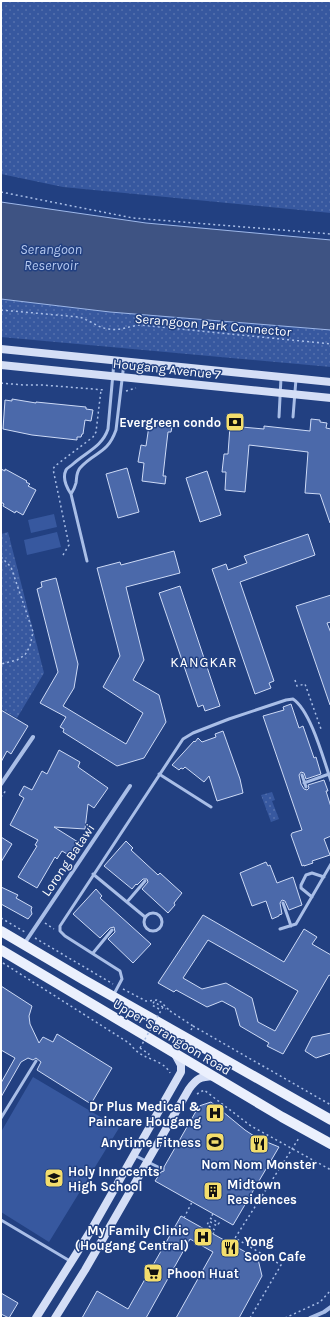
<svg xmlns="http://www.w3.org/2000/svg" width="332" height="1319" viewBox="0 0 332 1319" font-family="Karla,sans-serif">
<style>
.green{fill:url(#green-dots)}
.pitch{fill:#37589f}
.water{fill:#3e5383;stroke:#9db7e9}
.building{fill:#4b69aa;stroke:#cddaf6;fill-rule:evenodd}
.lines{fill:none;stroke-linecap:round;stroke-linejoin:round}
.path{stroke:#a9bee7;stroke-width:1.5;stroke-dasharray:2 3;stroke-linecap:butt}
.service{stroke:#a9bee7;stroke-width:3}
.minor{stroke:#a9bee7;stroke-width:4}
.secondary{stroke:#d4def6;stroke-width:8}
.primary{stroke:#ebf0fd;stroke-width:10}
.path-bridge{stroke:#a9bee7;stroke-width:1.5;stroke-dasharray:2 3;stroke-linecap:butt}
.labels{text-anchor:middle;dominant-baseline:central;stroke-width:3;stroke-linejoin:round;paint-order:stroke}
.street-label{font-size:13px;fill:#fff;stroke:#224081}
.poi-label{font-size:13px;font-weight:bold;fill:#fff;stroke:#224081;text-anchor:end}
.water-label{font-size:14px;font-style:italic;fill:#b5c8ef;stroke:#224081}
.neighbourhood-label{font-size:14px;letter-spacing:1px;fill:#fff;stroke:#224081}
</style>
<defs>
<pattern id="green-dots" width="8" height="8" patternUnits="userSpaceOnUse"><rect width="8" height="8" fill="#37589f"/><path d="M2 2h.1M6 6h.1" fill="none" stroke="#5571ad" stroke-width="1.8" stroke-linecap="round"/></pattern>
</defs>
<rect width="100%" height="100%" fill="#224081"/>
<path class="green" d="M1,1H331V213L63,187L1,174Z
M1,299L110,312L331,330V367L1,337Z
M8,532L44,673L17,718L1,709V534Z
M272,792L275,800L272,801L279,819L271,822L261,795Z"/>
<path class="pitch" d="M54,514L57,527L31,533L28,520Z
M57,532L61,547L27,555L24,540Z
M33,1077L119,1128L49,1242L1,1212V1132Z"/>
<path class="water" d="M1,202L146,223L331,240V330L110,312L1,299Z"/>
<path class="building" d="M12,399L36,403V402L86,407V409L93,410L91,421L85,420L83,434H82L81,437H77V440L32,435L3,429L5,400L12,401Z
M150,419L173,422L171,432H168L166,449L163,476H166L165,484L142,481L144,463L138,462L141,445L146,446Z
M311,419L320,420V422L327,423L326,428L331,429V522L330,523L320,494L305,493L308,452L249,445L245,492L225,490L226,472H222L224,454H228L230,426L264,429V426L310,431Z
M127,468L139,512L118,518L106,474Z
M1,469L5,471V469L27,481L26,482L30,484L28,486L36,490L23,515L16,511L15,513L3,506L4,504L1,502Z
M207,471L221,515L200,522L186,478Z
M308,534L315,555L240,582L274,681L269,683L271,688L255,694L212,569L226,564L228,570L247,563L244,556Z
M174,551L180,573L126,587L144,660L133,680L159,695L166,722L144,758L117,766L63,732L64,729L60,727L66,717L40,703L58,672L37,589L42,587L41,582L56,578L78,664L74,688L63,706L126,744L143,713L103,687L120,656L97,568L120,562L121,565Z
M180,586L220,706L205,711L203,705L198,707L159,593Z
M331,595V622L327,623L331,633V705H330L296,606Z
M291,704L299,728L303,726L314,758L316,757L321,774L306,779L304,773L301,772L299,775L301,784L304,789L307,790L309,788L308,785L324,780L328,791H326L331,807V836L324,839L330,855L312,861L313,863L304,866V865L302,866L291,835L292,833L302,830L263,716L284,710L283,707Z
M1,710L28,726L11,754L7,751L1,762Z
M223,731L240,779L243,793L217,801L209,776L204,782L185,767L183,769L181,768L179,770L172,765L194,741L195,742L198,738L202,742L216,737L215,734Z
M59,750L80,762L78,767L108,788L94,808L88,804L85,829L54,827L78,842L69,855L62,851L57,859L55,857L37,888L18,877L37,846L35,845L38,840L10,825L24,798L19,795L24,786L32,790L42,771L47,774Z
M1,837L12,844L1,862Z
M126,841L133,848L131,850L158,875L160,873L182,893L174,903L175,905L168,913L142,889L148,882L147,879H143L137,885L136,884L132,889L104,866Z
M266,862L268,866L270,865L277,883L293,877L302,905L289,910L285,901L282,900L280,903L282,914L279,915V916L272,919L266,901L252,906L240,873Z
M1,887L18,895L16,898L32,907L31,910L32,914L28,919L1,904Z
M96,889L102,896L100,898L151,944L133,963L108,939L115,932L114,927L110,928L100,938L73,914Z
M203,915L284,962L304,929L317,937L312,944L331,955V976L329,975L283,1054L267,1046L269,1043L240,1026L235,1008L222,1001L207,1007L176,990L174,992L158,983ZM208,940L298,991L275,1031L258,1022L252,998L226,983L202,989L183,978Z
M1,986L32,1006L29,1016L30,1024L39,1043L43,1037L53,1042L57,1034L112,1068L91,1104L37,1070L41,1062L36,1058L33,1060L28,1058L21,1062L1,1097V1083L15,1058L1,1050Z
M331,1033V1053L316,1058L305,1051L312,1037Z
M211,1102L245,1130L257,1138L279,1147L233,1225L155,1181L161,1172L164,1171V1167L199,1106Z
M181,1216L258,1259L262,1276L239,1318H176L213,1252L190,1239L146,1318H82L97,1291L128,1309Z
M1,1293L18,1303L9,1318L1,1314Z"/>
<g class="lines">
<path class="path" d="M1,192L133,218L331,234
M1,310L79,317C90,320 98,328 109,329C119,331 130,326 140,325L331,344
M1,383L23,385H43L105,390
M126,391L136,388
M63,555L69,545L53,469L55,466L93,437L96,432L101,390
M1,557L11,567L33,632L30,646L25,655L17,660L1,664
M295,680L297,686L305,684L321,729
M1,797L7,789
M1,918L25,932
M45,923L54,929
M35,938L113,984
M3,963L129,1043C133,1048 138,1053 144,1056C153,1060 166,1064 170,1073
M123,989L146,1001L157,1000L161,1002L169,1010
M159,1009L152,1005L154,1002L166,1009
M170,1011L193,1026L191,1030
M193,1026L331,1105
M140,1048L149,1054L146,1056
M197,1094L204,1090L251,1126L331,1170
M213,1214L210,1218L219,1223L217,1226L209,1221L207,1225L215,1230L213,1234
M184,1218L192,1202
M250,1318L281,1265L235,1238L299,1138
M285,1318L320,1302L331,1290"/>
<path class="service" d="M279,417L281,378
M293,417L296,379
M71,494C73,491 75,487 76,483C77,477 76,473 80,468C95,451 107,455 116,430L124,363
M87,561L71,494C67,488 62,478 66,470C67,468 71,466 73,464C86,452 102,447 108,429L114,362
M159,774L211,807
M302,775L306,787
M304,783L329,774
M93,874L145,917
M312,897L301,888V885L306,875L312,873L324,877
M127,902L145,881
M283,903L291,926
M144 922a9 9 0 1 1 18 0a9 9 0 1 1-18 0Z
M280,929L296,924L331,864
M93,953L112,930
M114,994L122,979L120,971L65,936L60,931V926L183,739L193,733L229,719L286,700L293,699C311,711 324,761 331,781
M1,1118L36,1061
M134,1155L162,1169
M1,1220L70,1261"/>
<path class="minor" d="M1,784L33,737
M24,944L130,786
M310,1318L324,1312L331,1307"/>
<path class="secondary" d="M1,349L331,382
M1,365L331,398
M36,1318L90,1232L181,1072V1065L175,1054
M55,1318L85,1270L189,1089C197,1078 200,1077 213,1076"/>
<path class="primary" d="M1,931L84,980L331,1120
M1,950L282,1117L331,1144"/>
<path class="path-bridge" d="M140,1048L163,1007"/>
</g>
<defs>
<g id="bank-square" transform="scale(1)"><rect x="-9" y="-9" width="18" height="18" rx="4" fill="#f3dd6c" stroke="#224081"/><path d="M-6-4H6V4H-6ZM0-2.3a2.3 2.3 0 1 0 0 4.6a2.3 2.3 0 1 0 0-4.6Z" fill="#111"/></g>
<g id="hospital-square" transform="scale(1)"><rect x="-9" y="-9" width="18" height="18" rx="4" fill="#f3dd6c" stroke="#224081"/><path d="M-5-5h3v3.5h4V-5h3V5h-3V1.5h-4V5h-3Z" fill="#111"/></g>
<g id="stadium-square" transform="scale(1)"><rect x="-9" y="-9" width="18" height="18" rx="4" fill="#f3dd6c" stroke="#224081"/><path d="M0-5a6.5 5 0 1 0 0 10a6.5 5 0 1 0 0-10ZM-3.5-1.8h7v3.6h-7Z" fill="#111"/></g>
<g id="restaurant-square" transform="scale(1)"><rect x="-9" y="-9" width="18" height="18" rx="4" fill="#f3dd6c" stroke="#224081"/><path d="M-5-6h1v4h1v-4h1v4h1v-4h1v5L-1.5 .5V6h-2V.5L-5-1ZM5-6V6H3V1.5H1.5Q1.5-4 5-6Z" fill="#111"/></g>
<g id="school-square" transform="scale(1)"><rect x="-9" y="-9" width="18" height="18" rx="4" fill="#f3dd6c" stroke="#224081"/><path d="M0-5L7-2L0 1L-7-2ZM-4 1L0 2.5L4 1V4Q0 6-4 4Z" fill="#111"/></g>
<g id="building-square" transform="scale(1)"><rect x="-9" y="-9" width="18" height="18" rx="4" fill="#f3dd6c" stroke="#224081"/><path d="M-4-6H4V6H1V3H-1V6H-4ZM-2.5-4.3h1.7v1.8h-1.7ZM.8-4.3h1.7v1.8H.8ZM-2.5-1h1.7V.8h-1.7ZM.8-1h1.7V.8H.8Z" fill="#111"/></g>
<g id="supermarket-square" transform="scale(1)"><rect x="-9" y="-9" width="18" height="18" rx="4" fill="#f3dd6c" stroke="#224081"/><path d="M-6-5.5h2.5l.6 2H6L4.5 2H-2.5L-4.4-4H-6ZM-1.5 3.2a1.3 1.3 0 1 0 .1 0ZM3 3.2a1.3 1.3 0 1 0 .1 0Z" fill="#111"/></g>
</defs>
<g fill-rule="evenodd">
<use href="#bank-square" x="235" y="422"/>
<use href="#hospital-square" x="215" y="1113"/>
<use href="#stadium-square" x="215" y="1142"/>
<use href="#restaurant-square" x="259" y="1144"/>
<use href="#school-square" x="54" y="1178"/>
<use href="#building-square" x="213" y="1191"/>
<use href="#hospital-square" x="203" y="1237"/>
<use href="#restaurant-square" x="230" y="1248"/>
<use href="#supermarket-square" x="153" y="1273"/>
</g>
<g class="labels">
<g class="street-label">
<text transform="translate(213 325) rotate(5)">Serangoon Park Connector</text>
<text transform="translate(167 369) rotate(6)">Hougang Avenue 7</text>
<text transform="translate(68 860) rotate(-56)">Lorong Batawi</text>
<text transform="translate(172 1037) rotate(31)">Upper Serangoon Road</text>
</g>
<g class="poi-label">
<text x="221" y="422">Evergreen condo</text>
<text x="201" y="1106">Dr Plus Medical &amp;<tspan x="201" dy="15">Paincare Hougang</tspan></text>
<text x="201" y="1142">Anytime Fitness</text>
<text x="259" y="1164" text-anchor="middle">Nom Nom Monster</text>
<text x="68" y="1171" text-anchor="start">Holy Innocents'<tspan x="68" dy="15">High School</tspan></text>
<text x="227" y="1184" text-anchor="start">Midtown<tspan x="227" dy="15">Residences</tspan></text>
<text x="189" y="1230">My Family Clinic<tspan x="189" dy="15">(Hougang Central)</tspan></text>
<text x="244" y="1241" text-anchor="start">Yong<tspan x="244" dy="15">Soon Cafe</tspan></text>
<text x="167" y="1273" text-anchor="start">Phoon Huat</text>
</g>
<g class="water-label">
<text x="51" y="249">Serangoon<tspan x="51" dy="16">Reservoir</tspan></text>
</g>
<g class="neighbourhood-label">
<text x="204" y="662">KANGKAR</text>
</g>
</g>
<rect width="332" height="1319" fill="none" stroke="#ffffff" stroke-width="4"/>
</svg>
